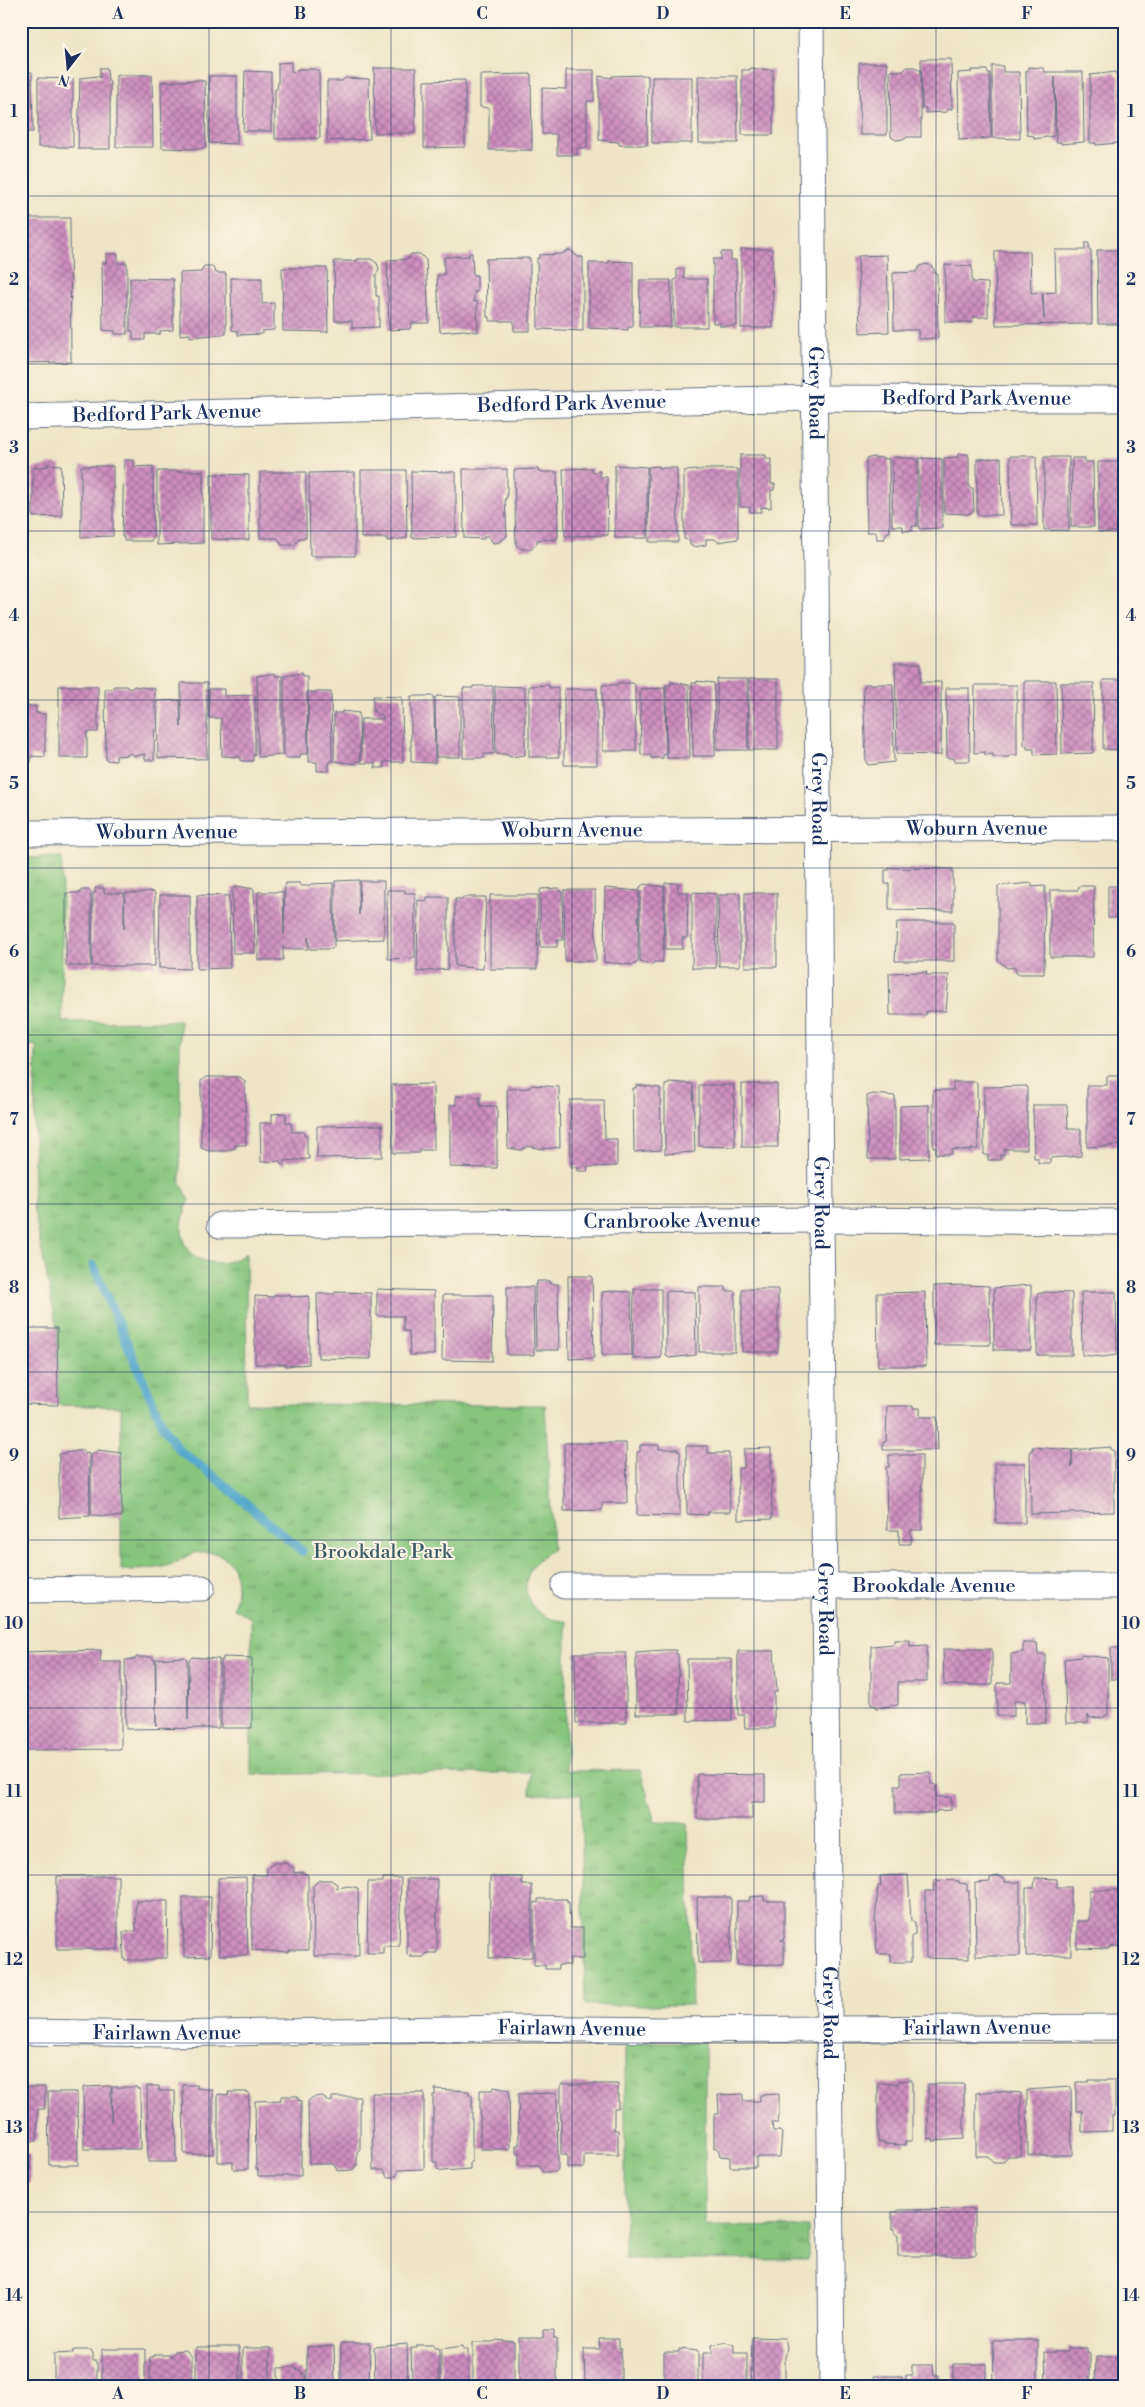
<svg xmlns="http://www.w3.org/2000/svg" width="1145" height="2407" viewBox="0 0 1145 2407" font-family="'Libre Bodoni',serif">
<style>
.park{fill:url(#park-tufts);stroke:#507a6d}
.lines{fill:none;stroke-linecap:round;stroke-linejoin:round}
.stream{stroke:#4da4ca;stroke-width:9}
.building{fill:url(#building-cross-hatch)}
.minor-casing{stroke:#646f82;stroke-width:27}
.minor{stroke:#fff;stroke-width:25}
.grid{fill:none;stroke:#1b2f5e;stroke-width:1;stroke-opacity:0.55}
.labels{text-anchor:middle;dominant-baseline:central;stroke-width:4;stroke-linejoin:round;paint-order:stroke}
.street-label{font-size:20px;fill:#1b2f5e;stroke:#fcf5e5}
.park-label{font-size:20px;fill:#3b5c67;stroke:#fcf5e5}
.neatline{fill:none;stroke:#1b2f5e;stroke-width:2}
.grid-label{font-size:16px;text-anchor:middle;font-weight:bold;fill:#1b2f5e}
</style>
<defs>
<pattern id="park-tufts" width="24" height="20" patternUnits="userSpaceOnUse" patternTransform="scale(1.25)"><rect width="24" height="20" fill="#85c57c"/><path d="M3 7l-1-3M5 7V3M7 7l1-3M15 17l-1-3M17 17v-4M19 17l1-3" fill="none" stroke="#6ca069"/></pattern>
<pattern id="building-cross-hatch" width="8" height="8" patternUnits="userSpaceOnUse" patternTransform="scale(1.25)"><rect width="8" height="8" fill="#ce8ebf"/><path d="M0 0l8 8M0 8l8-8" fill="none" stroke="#a6749e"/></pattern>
</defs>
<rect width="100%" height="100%" fill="#fcf5e5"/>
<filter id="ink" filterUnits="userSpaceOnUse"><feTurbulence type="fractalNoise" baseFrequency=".02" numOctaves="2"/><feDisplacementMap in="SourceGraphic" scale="10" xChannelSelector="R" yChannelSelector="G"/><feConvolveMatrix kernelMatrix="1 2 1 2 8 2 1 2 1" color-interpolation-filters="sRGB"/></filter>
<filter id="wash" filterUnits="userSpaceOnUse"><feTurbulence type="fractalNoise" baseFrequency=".0096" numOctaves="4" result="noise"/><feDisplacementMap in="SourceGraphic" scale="20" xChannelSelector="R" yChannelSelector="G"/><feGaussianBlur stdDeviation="1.12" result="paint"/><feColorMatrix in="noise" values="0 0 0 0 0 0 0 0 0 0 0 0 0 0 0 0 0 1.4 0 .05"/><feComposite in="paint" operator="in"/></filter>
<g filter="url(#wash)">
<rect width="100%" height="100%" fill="#ede5c5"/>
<path class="park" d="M62,857V1022L180,1021V1182L190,1200C185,1210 182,1220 182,1230C182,1265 223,1271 246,1253L247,1404L545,1405L553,1549C547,1553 539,1558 534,1564C514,1592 534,1621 566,1621V1771L640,1770L655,1822L688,1823L692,2005H585L581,1794H530L531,1773L251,1774V1618L233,1608C243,1580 235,1549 199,1552C189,1553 184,1559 175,1563C170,1566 162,1567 156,1568C145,1570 133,1570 121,1570V1407L58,1405L57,1328L33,1207L36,1045L21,1046V858Z
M625,2042H705V2226L808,2227V2260L625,2259Z"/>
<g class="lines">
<path class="stream" d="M93,1265L164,1428L179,1450L215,1477L302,1551"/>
</g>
<g id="blocks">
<path class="building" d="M921,59H951L952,109H947V112L926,113V108H922Z
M291,62V72L297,71V69H315L319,71L320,138L275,139V89H277L278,83V63Z
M859,63H887V135H860Z
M992,66H1003V72H1019L1020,139L992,138Z
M907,67H915L921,71V137H907L905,139L896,140L891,137L890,71H903Z
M1028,67L1043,68L1045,72H1083L1084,142L1061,144V142H1056L1055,77L1054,136L1034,139V136L1027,135L1026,71H1028Z
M100,68H107L108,81L110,82V149H78L80,78L98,76L100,78Z
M374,68H416L415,133H375Z
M750,68L773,70V135H742V70H750Z
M566,70H594V101H587V148H577V155H557V134H542V88L566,89Z
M972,70H987L988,73H990L991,138L959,140L958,73L972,72Z
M245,71L271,72V131H243Z
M21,72H32L33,132H21Z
M1116,72V75L1119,76V143L1096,145V143H1090V75Z
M531,74L532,150H489V108L480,107V75Z
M1121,74H1124V143H1121Z
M116,75H152L153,147H116Z
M644,75L648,76L647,145H619V142L599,140V76L612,78V76Z
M209,76H237V144L209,143Z
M698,76H737L738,143H699Z
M652,77H692V143H652Z
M38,78L73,79V147H38Z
M345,78L369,79L370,139L327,141V81H342Z
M201,80V81H205L206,147L198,149L162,148L161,82Z
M465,80V147L424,148V81Z
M21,218H70L71,362L21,363Z
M1085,243H1089V250H1091L1092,324L996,325L995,251H1030L1031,293L1042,292L1044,319L1043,293L1056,292L1055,250H1085Z
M741,249H772L773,328H741Z
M570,250L578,257H583V331L538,329L537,258H539V255L561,254Z
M1097,250H1124V324H1098Z
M721,252H731V260H736L737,326H720V323H713V259H721Z
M469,253H472L473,275H477V292H474V302L477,301L478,332L464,330L440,332L437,275H444V257L469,256Z
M106,254H118V263H127V334H115V331L103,330L102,263H106Z
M411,254H420L426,260L429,323H412L410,329L389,330L387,260L409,259Z
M887,255L889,332L860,333L858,256Z
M530,258V331H514V321H490V317H487L486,259Z
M357,259H371L377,263L379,269L376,275V296H379V327L352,328V321H335L334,261H357Z
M609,261L633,262V327H628V330L589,328V263H609Z
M925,264L930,265L934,269V273H937L938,338L918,339V330H894L893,273L916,272L920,266Z
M945,265L972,266V282L988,283V317H973V322H945Z
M204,266H212L216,273H226V334L190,337V334L180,335V273L201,272Z
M282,268H327L328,332L283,331Z
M677,269H684V279H707V327H674V280L677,279Z
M130,278L173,279V330L160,331V334H145V340H133V331H130Z
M231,278H262V304L274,303V330L262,331V334L238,335V331L232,330Z
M640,280H671V327H639Z
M958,454H968L969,458V488H973L974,511L968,514L944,513V458L958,457Z
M740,455H766V459H771V484H775L774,490H771V508L761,507V512H750V507H740Z
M1010,456H1036L1037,525H1011Z
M873,457L889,459L890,532H887L884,539H877L876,532H867L866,459Z
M894,457L917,459V526H912V531H903V526H892V458Z
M1044,457H1069V530H1044Z
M919,458L942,459V528L919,529Z
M1001,458L1002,515H977V459Z
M1072,458H1085V462H1093L1094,527H1071Z
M124,460H134V467L153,466V537L151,541H124V537H122Z
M1098,462H1119V532H1098Z
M48,464L61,465L62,516L33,517V468L48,466Z
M615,465L647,467V538H615Z
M81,466H113V536L81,537Z
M659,466V468H677L678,542H649L648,467Z
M592,468V472L600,471V477H607L608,535L565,536L563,469Z
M463,469H507V498H505L507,536L499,542L493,543L488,536H484V539L464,538Z
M538,469V472H557L558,537L556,539L537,540V544L531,549H522L516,545L514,470Z
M711,469H738V539L718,542L715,539H706V545L693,547L690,545V540L684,539V471Z
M361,470H406L407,538L387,541V538H361Z
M157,471H203V543L157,545Z
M411,471L456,472V537L412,538Z
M260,472H306V538H299L295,545H282L278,538H260Z
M355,472V556H310L309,473Z
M211,474L249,475V540L211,539Z
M21,475H25V505H21Z
M895,663H921V682H941V755L897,754Z
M275,673V676H282V755L259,757L258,755L257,676Z
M302,673V676H307L308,754H300V758H286L284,755V676Z
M1121,677H1124V750L1103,749V680H1121Z
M717,679H747L748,750H717Z
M749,679H778V750H749Z
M697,681L714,683L715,756H693L692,683H697Z
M1024,681H1056L1057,754L1034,755V749H1027V745L1024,746Z
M671,682L689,685L690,758H667L666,685H671Z
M181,683H207V759L158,758L157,701L180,700L181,727Z
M617,683H633L635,685L636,751H603L602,685H617Z
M1061,683H1094L1093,753L1062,754Z
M865,684H893L894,762L868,765L866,762L863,687H865Z
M549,685V688L558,687L559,757H529V686Z
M975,685H1017V755H1010V757H993V754L985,755V752L974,753Z
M59,686H98V732H87V758H59Z
M114,686H126L130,689L134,686L155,689L154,760H145V754L135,756L130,753L128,755L116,756V761L106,760L105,689H111Z
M473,686H493L494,754H484V758H463V688H473Z
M495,686L525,687V755L511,757L505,754H496Z
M665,688L666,754L663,755V758H651V755H641L640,689Z
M946,688H969L970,761H954V758H947Z
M209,689H224V696L255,695V755H253V761H241V757L222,756L221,718H209Z
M564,689H597V765H564Z
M308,692H331L332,762H329V771H317V762H309Z
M373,696L402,697L403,762H384V768H375V763H361V719H383V716L373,711Z
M411,696H434L435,763L411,762Z
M437,696L460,697V757H436L435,698Z
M24,706H36V713L45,714V757L31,756V762H21V713H24Z
M342,711L359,713L360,761H356V764L334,761V713H342Z
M889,868L953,869V911L889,910V884H885V870H889Z
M359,880V915L360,881H384V939L335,941V881Z
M285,883H300V886H309L311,884L333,883L334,947L332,949H310L308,937V949H285L283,946V960H258V892H283L284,935Z
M665,883H678V892H688L687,938H682L683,949H665Z
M1032,883V887L1045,886L1044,974H1016L1015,967L1007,968L998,960V886Z
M644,884L664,887L663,962H654L652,965L640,962V887Z
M236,886L254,889L255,953H233L232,888H236Z
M1079,886H1094L1093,957H1050V890H1078Z
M1108,886H1124V918H1108Z
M95,888H104V893H124V929L125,893H139L149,891L155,893V966H92L93,893H95Z
M559,888V891H562L563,940H557V947H540V891L541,889Z
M605,888L639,891L638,962L633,965L604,962Z
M81,890H89L91,893V966H66V893H81Z
M387,890H405V893H415V958L388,959Z
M564,890H595L596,961H565Z
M694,892L716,894V968H692V895Z
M728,893H740V966H719L718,895H728Z
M745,893H777V967H745Z
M160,895H190V969L159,968Z
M197,895L229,896L230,968L197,969Z
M490,895H538L537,969H490Z
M427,897H448V969L417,972L418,900L427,901Z
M463,897H486L483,969L455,966V899H463Z
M897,922H954V961H895Z
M927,972L926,975H949L946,1011H926V1015H890L889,973Z
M1107,1076H1124V1145L1087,1147V1085H1107Z
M206,1077H240L245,1081L246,1145H235V1148L226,1151H209L201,1148V1081Z
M669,1082L693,1084L695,1152L665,1154V1085L669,1084Z
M953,1082H977L978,1149H971V1151L952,1149V1154H936V1147H933V1090H953Z
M433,1084L434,1150H419V1153H393L392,1085Z
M742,1084H777L778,1147H742Z
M532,1085L559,1087L560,1147L543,1149L528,1146L521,1150L508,1148L507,1089L529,1088Z
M636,1085L660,1088L661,1150L634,1152L633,1088H636Z
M699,1085H734L735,1147L699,1146Z
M1027,1086V1149H1004V1155H1000V1160H988V1155H984V1087Z
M873,1094L895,1096V1159H868L867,1096Z
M456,1096L480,1097V1106H497V1168L450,1167V1105H456Z
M570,1100H604L605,1139H617V1166L587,1167L588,1171H578V1167H571Z
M929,1105V1158L900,1159V1106Z
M1033,1105H1067L1068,1129H1081V1156L1050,1158V1163H1038V1158H1034Z
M286,1113V1123H291L292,1132H304V1135H307V1155L309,1156V1159L285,1161L284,1165H281L280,1161L261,1162L260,1123H272V1114Z
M382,1125V1157L317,1158V1126Z
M568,1276H592L594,1358L569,1359Z
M537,1281H549L550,1284H558L559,1350H536L535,1284H537Z
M964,1285L989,1286L990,1345H934V1286Z
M1031,1285V1350H994V1288Z
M507,1287H533L534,1355H507Z
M699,1287H726V1291H735V1352H699Z
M377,1289L434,1291V1355H410L409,1331H403V1316H377Z
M634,1289H661V1358L633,1359Z
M742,1289H778V1352H742Z
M611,1291L631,1292L632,1355H602V1292Z
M666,1291L695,1292L696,1355L669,1358L666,1355Z
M335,1292L371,1293V1359L318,1358L317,1294H335Z
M925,1292L926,1366H878L877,1293Z
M1046,1292L1072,1293V1355H1037V1294Z
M1081,1292H1116L1117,1355L1102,1357L1082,1355Z
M274,1295H290V1297L309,1296V1364L286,1366L285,1364H255V1296L274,1297Z
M443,1295H493L492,1361L442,1360Z
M21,1328H57L58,1405L21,1404Z
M887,1406H913V1408H920V1417H937L938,1450H883V1442H886Z
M564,1443H626L627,1503H602V1510L564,1511Z
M640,1445H659V1449H678L677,1451H680V1516L637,1515V1452H640Z
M686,1446H708V1453H729L730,1512H708V1515L687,1514Z
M1119,1446H1124V1506H1120Z
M1032,1447L1072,1450V1468V1450L1111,1447V1450H1114V1512L1031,1514L1030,1450H1033Z
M771,1448L772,1519L738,1520V1468H744V1449Z
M83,1450L86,1454L89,1453L90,1516L59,1518V1454Z
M98,1450L121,1453L122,1517L91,1515V1453H95Z
M889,1455H922V1530H911V1544H899V1530H887L886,1467H889Z
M995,1463H1025V1523H996Z
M894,1640H910V1646L927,1645V1682H898V1705L876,1708V1705H871V1646L894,1644Z
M1023,1643H1037L1038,1654H1045L1046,1723H1025V1701H1014V1716H997V1683H1011V1654L1023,1652Z
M1111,1648H1124V1679H1111Z
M943,1649H992V1685H944Z
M101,1650L100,1662H121V1749L21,1750V1652Z
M664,1650H676V1654H678L679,1714H636V1652Z
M738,1651H774L777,1692H774V1728H745L744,1715H738Z
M575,1653H626V1723H576Z
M1081,1655L1108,1658V1715H1105V1717L1090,1718L1088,1715V1723H1066L1064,1659L1081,1657Z
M136,1657H153V1660H155L156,1726V1659L184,1657L187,1659L188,1720L189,1660L192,1657L219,1659V1728L126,1729L125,1660L136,1659Z
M223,1657L252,1658V1728H221V1660H223Z
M687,1659H732V1720L688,1721Z
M931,1772V1784L936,1785V1797H951V1810L936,1811V1813H895V1785H901V1773Z
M697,1774L765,1775V1802H752V1819H697Z
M274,1863H286L294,1868V1873L302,1872L308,1875V1950H289V1952L252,1950V1875H267V1868Z
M908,1875L911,1921L915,1923V1934L911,1937V1962H891V1954H877L875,1921L878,1886H881L880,1876Z
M57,1876H118V1949H57Z
M998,1876L1005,1879V1882H1020V1956H976L975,1883L990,1882V1878Z
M246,1877L248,1955H219L218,1878Z
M490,1877H522V1885H532V1957L489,1958Z
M383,1878H401L399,1946H383V1953H367L368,1882H383Z
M1035,1878L1057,1879V1887H1071V1955L1026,1956V1888H1034Z
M407,1879H437V1953H427L424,1957H410L411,1954L407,1955Z
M319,1880H331L337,1884V1888L349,1886L358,1888L359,1956H314L313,1886Z
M934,1880L959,1881V1883L967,1884V1891H969V1959L926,1958L925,1891H934Z
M1089,1890H1120V1946L1109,1947V1949L1077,1948V1921H1089Z
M764,1896V1901H784V1939L781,1940L784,1942V1964L737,1965V1901H750L749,1897Z
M183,1897H211L210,1956L184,1957Z
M697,1897H731V1963H698Z
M538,1899H567V1903L569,1902L570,1928H583V1959H570V1965H558V1969H545V1965H534V1902L538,1903Z
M136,1901H168L167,1958H156V1960H124L123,1932L136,1931Z
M912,2080V2141H905V2145L884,2144V2142H878V2083L898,2084V2081Z
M1089,2080H1115V2116H1112V2131L1082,2132V2111H1076V2082H1089Z
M561,2084H618V2108H614V2130H618V2155H584V2168H567V2155H561Z
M928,2084H964V2139L933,2141V2138L928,2139Z
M183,2085H197V2088L213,2090V2154H184Z
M111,2086V2121L112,2087H137V2089H140L141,2149H84L83,2087Z
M147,2086H159V2091H175L176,2162H148Z
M21,2087H45V2109H38L37,2141L25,2142V2154H30V2184H21Z
M494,2087L509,2090L510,2149H480V2090H492Z
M1071,2087L1072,2155H1028L1027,2090Z
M435,2089L469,2091V2095H472V2162H470V2169L443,2171L437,2169V2162H433V2095H435Z
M996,2091L1021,2093V2156H1008L1003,2162H993L988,2156H976V2093Z
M48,2092H77L78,2165H49Z
M228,2092H247L249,2094L248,2169H233V2162H218V2094L229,2095Z
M372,2093H424V2169L399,2170L395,2177H387L384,2170H373Z
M557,2093L558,2169L555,2172H542L539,2165H519V2153H516V2145H519L518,2094Z
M743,2094V2101H760V2095L779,2094V2115L778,2123H772L773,2131H780L782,2133L780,2157H756V2167H730V2157L720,2156L718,2148H714V2114H719L718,2095Z
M281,2096H298V2101L301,2100V2176H258V2169H256L255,2101L281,2100Z
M323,2096L328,2102L332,2101V2097H360V2149L357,2152V2165L352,2170L338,2171L333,2164H309L308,2101L313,2097Z
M975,2209V2256H898V2234H895V2229H892V2212H898V2210Z
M543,2330H554V2339H557V2386H519V2338H543Z
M752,2337L785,2338L787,2347L785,2358V2386H751Z
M599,2339H618V2348H621V2386H585L584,2349H600Z
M497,2340L514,2342V2386H473V2342H493Z
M993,2340H1038V2386H994Z
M726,2342L734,2345V2353H747V2386H703V2353H712V2345Z
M341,2343H370L369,2386H341Z
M407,2344L408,2386H375L374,2347Z
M417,2345H434V2348H439V2386H412L411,2348H417Z
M334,2346L335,2386H307V2347Z
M463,2346V2349H468V2386H441V2349Z
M196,2347H239L240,2386H196Z
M243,2348H270V2386H243Z
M1068,2348H1087V2352L1090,2353V2386H1046L1045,2352H1068Z
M102,2349H145V2386H102Z
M679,2349L698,2351V2386H664V2352H679Z
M73,2350H91L93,2353V2361H97V2386H54V2354L73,2353Z
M186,2350L192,2357V2386H150V2357H153V2355H170L172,2357L175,2351Z
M1096,2357H1123V2386H1095Z
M953,2364H986V2386H953Z
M912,2365H933L934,2375H939V2386H906V2375H912Z
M296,2367V2370H301L302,2374H305L306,2386H278V2368Z
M873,2376H902V2386H873Z"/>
</g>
</g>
<g filter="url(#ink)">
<use href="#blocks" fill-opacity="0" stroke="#646f82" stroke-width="1"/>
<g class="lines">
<g class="minor-casing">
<g id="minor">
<path id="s1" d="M811,21C817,421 818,821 821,1221C824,1609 831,1998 832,2386"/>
<path id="s2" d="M21,417L815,398L1124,399"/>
<path id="s3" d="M21,833L1124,828"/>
<path id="s4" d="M220,1225L821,1220L1124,1222"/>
<path id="s5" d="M564,1586H1124"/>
<path d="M21,1590L202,1588"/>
<path id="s6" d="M21,2032L168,2034L505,2028L663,2030L1124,2027"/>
</g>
</g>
<use href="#minor" class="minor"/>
</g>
</g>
<path class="grid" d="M209,21V2386M391,21V2386M572,21V2386M754,21V2386M936,21V2386M21,196H1124M21,364H1124M21,531H1124M21,700H1124M21,868H1124M21,1035H1124M21,1204H1124M21,1372H1124M21,1540H1124M21,1708H1124M21,1875H1124M21,2043H1124M21,2212H1124"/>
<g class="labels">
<g class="street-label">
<text stroke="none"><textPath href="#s1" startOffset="372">Grey Road</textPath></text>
<text stroke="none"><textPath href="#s2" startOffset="956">Bedford Park Avenue</textPath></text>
<text stroke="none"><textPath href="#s2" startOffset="551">Bedford Park Avenue</textPath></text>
<text stroke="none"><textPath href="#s2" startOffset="146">Bedford Park Avenue</textPath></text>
<text stroke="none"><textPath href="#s1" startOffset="778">Grey Road</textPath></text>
<text stroke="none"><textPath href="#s3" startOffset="956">Woburn Avenue</textPath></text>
<text stroke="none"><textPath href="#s3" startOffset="551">Woburn Avenue</textPath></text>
<text stroke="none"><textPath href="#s3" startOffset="146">Woburn Avenue</textPath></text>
<text stroke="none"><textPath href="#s1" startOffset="1182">Grey Road</textPath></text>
<text stroke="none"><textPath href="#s4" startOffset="452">Cranbrooke Avenue</textPath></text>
<text stroke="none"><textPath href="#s5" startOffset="370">Brookdale Avenue</textPath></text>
<text stroke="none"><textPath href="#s1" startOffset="1588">Grey Road</textPath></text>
<text stroke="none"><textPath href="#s1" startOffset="1992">Grey Road</textPath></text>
<text stroke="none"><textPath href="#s6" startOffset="956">Fairlawn Avenue</textPath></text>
<text stroke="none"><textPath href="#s6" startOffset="551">Fairlawn Avenue</textPath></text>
<text stroke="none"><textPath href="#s6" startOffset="146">Fairlawn Avenue</textPath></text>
</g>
<g class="park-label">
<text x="383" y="1552">Brookdale Park</text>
</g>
</g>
<rect width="1145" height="2407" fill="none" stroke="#fcf5e5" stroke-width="55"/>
<g transform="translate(68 68) rotate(196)" stroke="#fcf5e5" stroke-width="4" paint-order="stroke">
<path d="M0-4L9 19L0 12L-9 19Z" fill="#1b2f5e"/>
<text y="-8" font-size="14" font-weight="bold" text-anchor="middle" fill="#1b2f5e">N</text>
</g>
<rect x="28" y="28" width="1090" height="2352" class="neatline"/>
<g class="grid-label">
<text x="118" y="19">A</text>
<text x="300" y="19">B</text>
<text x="482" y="19">C</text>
<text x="663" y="19">D</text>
<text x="845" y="19">E</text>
<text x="1027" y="19">F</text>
<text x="14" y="117">1</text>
<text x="1131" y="117">1</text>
<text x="14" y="285">2</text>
<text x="1131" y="285">2</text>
<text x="14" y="453">3</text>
<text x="1131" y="453">3</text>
<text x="14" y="621">4</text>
<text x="1131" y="621">4</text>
<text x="14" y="789">5</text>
<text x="1131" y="789">5</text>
<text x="14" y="957">6</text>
<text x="1131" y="957">6</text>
<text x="14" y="1125">7</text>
<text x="1131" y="1125">7</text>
<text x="14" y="1293">8</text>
<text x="1131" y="1293">8</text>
<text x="14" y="1461">9</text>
<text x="1131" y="1461">9</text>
<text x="14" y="1629">10</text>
<text x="1131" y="1629">10</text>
<text x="14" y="1797">11</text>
<text x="1131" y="1797">11</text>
<text x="14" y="1965">12</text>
<text x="1131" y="1965">12</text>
<text x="14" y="2133">13</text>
<text x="1131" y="2133">13</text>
<text x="14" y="2301">14</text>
<text x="1131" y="2301">14</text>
<text x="118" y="2399">A</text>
<text x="300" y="2399">B</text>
<text x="482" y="2399">C</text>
<text x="663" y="2399">D</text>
<text x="845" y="2399">E</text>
<text x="1027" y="2399">F</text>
</g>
</svg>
